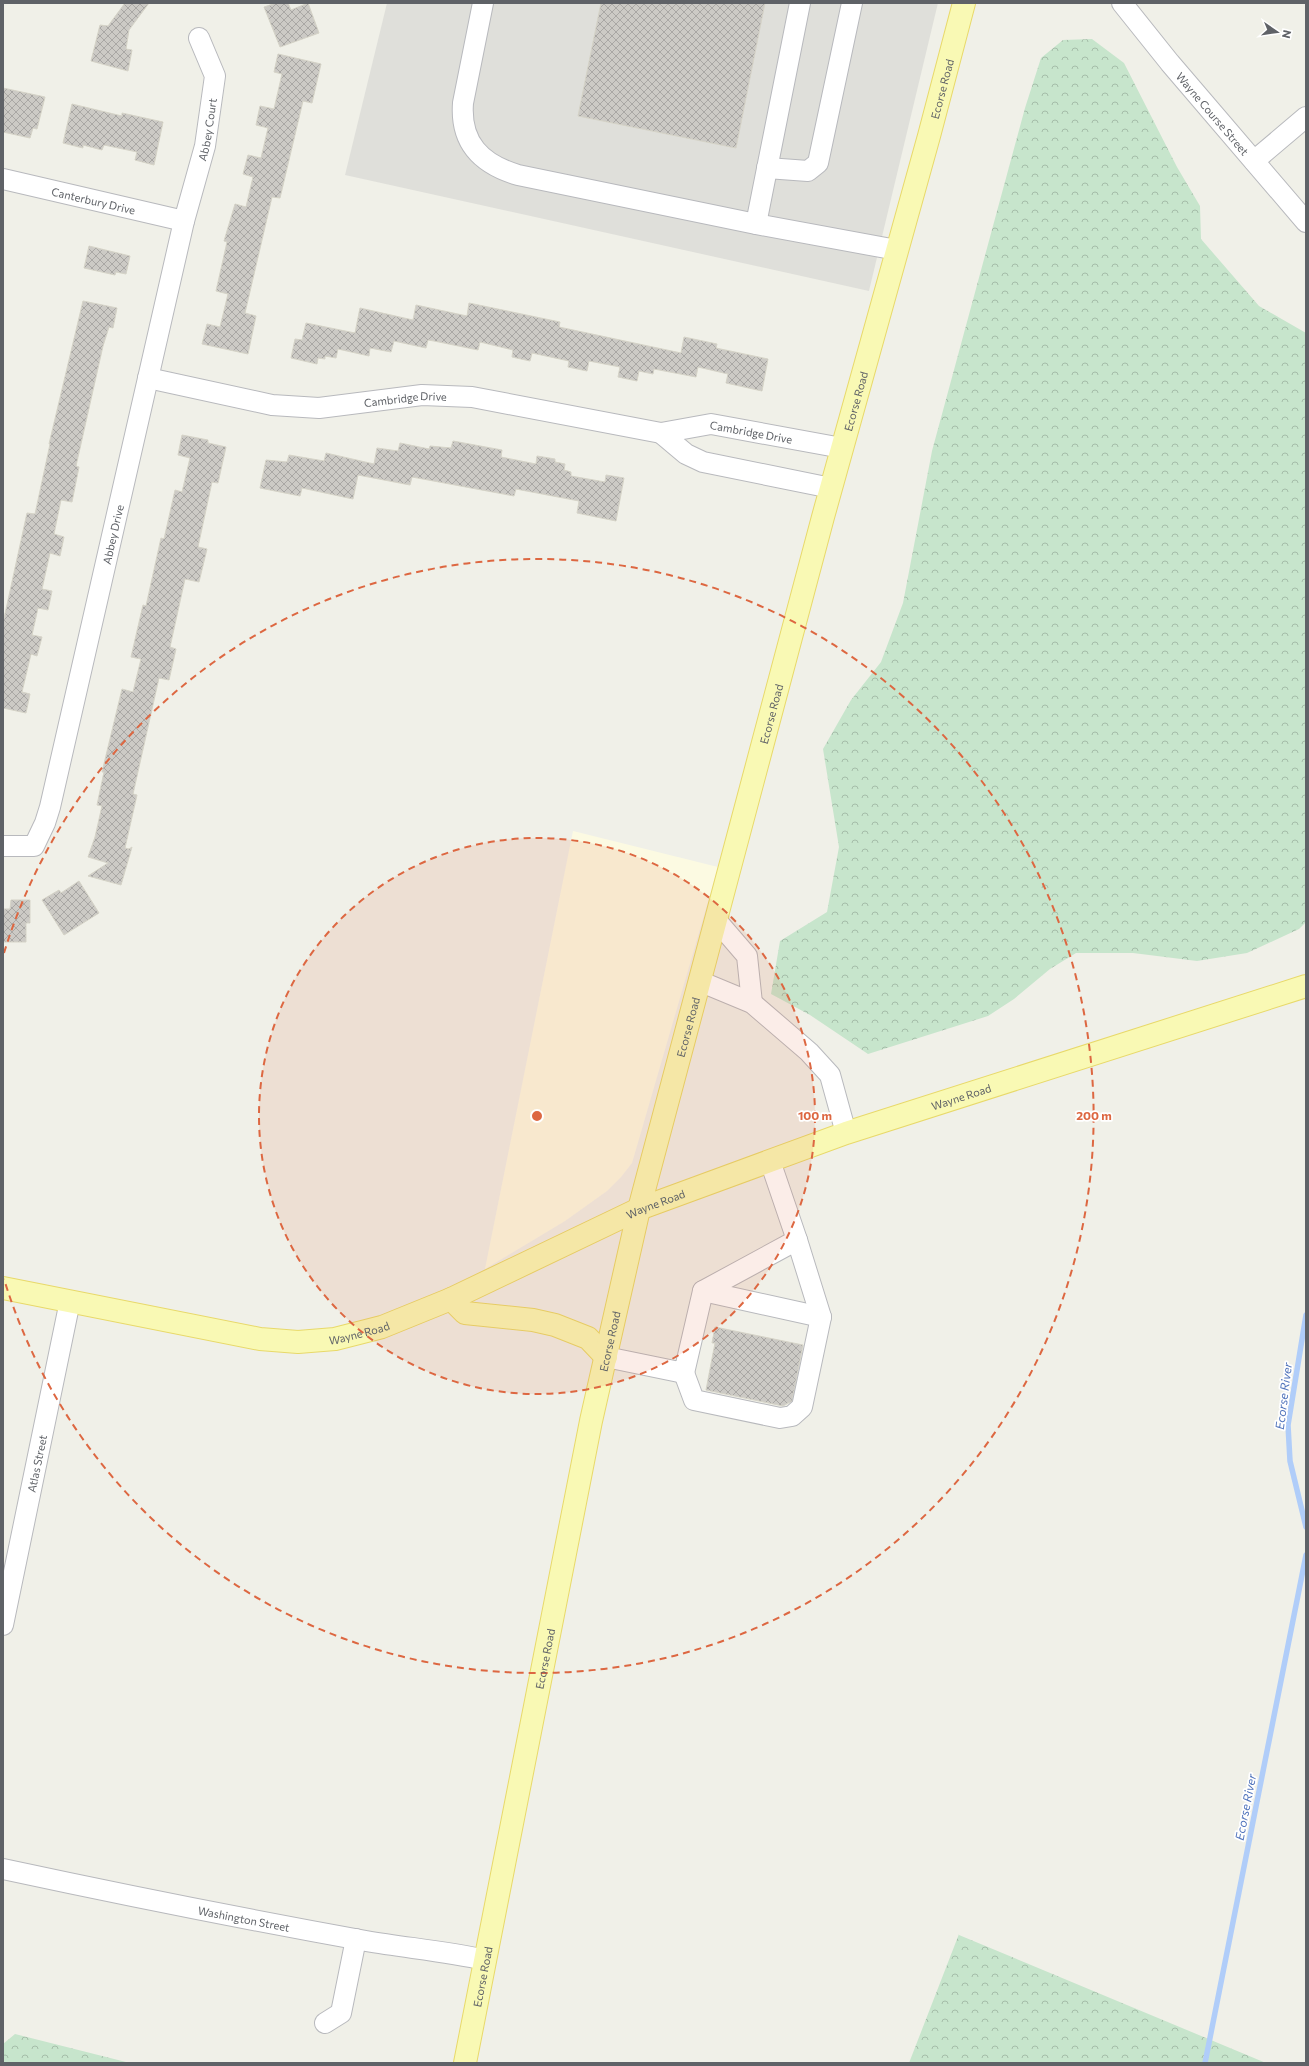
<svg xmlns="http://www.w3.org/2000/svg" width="1309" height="2066" viewBox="0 0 1309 2066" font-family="Commissioner,sans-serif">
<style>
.commercial{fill:#fcfae2}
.industrial{fill:#dfdfda}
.forest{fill:url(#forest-crowns)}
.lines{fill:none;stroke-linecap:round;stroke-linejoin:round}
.stream{stroke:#b0cdf9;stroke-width:5.5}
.building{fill:url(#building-cross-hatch);stroke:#d5d3c7}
.minor-casing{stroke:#b8b9bd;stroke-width:22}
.major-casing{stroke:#e8d96a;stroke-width:24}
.minor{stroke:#fff;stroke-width:20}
.major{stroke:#f9f9b4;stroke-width:22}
.ring{fill:none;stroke:#dd6741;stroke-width:2;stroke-dasharray:7 5}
.labels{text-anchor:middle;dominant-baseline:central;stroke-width:3.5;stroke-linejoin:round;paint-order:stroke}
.street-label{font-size:11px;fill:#5f6267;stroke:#fff}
.water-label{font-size:12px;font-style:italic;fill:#5275bc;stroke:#fff}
.centre{fill:#dd6741;stroke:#fff;stroke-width:2}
.ring-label{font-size:12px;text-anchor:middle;font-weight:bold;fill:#dd6741;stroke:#fff;stroke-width:3.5;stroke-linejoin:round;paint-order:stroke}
</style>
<defs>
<pattern id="forest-crowns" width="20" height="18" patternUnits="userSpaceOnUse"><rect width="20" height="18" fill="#c7e5cc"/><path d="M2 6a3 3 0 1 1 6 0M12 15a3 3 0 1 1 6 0" fill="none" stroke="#a5bda9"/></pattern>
<pattern id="building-cross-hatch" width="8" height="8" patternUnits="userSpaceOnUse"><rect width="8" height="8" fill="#cccac5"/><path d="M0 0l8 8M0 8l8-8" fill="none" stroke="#a9a7a4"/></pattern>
</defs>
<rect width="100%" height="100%" fill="#f0f0e8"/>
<path class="commercial" d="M573,831L718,867L632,1163L621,1177L607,1191L565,1221L485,1269Z"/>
<path class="industrial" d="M387,3H938L869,291L345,175Z"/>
<path class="forest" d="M1092,39L1124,63L1177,167L1200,206L1201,239L1259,306L1306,333V922L1299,929L1247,953L1197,961L1133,953H1076L1050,969L1014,999L988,1016L868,1054L810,1015L771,994L780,941L827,912L839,847L823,749L851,700L881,662L903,603L932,451L1025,108L1041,58L1063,40Z
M959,1934V1935L1266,2063H909Z
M15,2034L126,2062L127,2063H3V2044Z"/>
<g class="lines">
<path class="stream" d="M1306,1315L1288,1425L1290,1461L1306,1527
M1205,2063L1306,1555"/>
</g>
<path class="building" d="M125,3H149L129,30L126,49L132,50L128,71L91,61L100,25L108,26Z
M276,3H288L291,10L308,3L319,33L280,47L264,7Z
M601,3H765L736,148L578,116Z
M278,54L321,64L312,103L303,101L280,198L272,197L245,313L256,316L248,354L202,344L207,324L220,327L228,294L216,291L227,242L224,241L235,204L246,207L253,177L243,174L248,155L261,158L268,128L256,125L260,106L274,109L282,74L274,72Z
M3,88L45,97L37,129L33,128L30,138L3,132Z
M72,104L122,116V113L163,122L154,165L135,160L137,152L104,145L102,150L83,145V148L63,143Z
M89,246L130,256L126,274L116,272L115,275L84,268Z
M83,301L117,308L113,328L109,327L103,346L76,466L79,467L72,502L61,500L54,534L64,537L60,556L50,553L42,589L52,591L48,610L38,608L32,635L42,637L37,656L31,654L22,692L30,694L26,713L3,708V623L27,513L35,514L50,444H49Z
M469,303L560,322L559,327L681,353L684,337L717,344L716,348L768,359L762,391L726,383L728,374L698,367L696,377L654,369L653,374L639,371L637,381L618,377L620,367L589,361L587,371L568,367L569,361L532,353L530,361L512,357L513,350L480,342L478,350L434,341L428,340L426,348L394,341L391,352L370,348L369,356L338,349L336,358L325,356V359L318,358L317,364L291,358L295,339L302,340L306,323L355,333L360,308L413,320L416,305L467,316Z
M182,435L208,440V443L226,447L218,483L212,482L198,547L207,549L199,582L185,579L170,647L176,649L169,680L159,678L133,794L137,795L125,848L129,849L132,847L121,885L88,876L108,863L88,857L95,837L102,806L97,805L104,772H102L122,689L133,692L141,659L131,657L143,605L146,606L161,538L164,539L175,490L182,492L190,458L178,455Z
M453,441L502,450L501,457L536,464L537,456L555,459V462L565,464L564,470L571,472V476L605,482L606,475L624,478L616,521L577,513L579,501L516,489L514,496L412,477L410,485L358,475L353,499L302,488L300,496L260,488L266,460L287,462L289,455L324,461L326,453L374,464L377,448L398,451L400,443L429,449L430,446L451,448Z
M79,881L99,913L64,935L42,900L59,890L61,893Z
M11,900H30V923H26V942H3V909H10Z
M715,1327L803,1345L792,1401L783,1406L706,1390L715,1343H712Z"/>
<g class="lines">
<g class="minor-casing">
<g id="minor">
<path d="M483,3L463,103C460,143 481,164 518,175L756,224L897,250"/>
<path id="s1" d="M1122,3L1170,63L1306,222"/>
<path d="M1254,161L1306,117"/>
<path d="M767,168L808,171L818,163L852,3"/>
<path id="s2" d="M3,179L184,221"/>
<path d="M756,224L800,3"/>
<path id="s3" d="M148,378L272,405L319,408L422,395L472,397L661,433L711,424L842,448"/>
<path d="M661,433L686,454L703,462L831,488"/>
<path id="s4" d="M3,846H34L45,823L50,807L184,221L205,146L215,76L199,38"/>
<path d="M716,920L747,956L752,1003"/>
<path d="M699,981L752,1003L809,1052L830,1075L846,1133"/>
<path d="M703,1291L821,1317"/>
<path d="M606,1357L684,1373L703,1291L797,1240L770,1161"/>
<path d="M684,1373L694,1400L780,1418L792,1416L802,1407L821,1317L797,1240"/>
<path id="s5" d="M3,1625L70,1301"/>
<path id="s6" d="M3,1869C124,1895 244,1919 366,1941C406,1948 446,1951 485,1960"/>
<path d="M325,2023L341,2013L356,1939"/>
</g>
</g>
<g class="major-casing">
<g id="major">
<path id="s7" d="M3,1288L260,1339L298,1342L335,1339L382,1327L451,1299L639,1209L846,1133L1306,986"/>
<path d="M451,1299L465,1313L533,1320L555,1325L588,1338L606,1357"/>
<path id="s8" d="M465,2063L591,1421L639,1209L823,517L929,136L964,3"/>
</g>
</g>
<use href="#minor" class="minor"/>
<use href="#major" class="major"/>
</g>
<circle cx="537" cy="1116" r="278" fill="#dd6741" fill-opacity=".12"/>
<g class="ring">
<circle cx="537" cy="1116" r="278"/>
<path d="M4 953A557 557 0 1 1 4 1279"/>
</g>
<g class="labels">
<g class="street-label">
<text stroke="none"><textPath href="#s8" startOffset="2032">Ecorse Road</textPath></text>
<text stroke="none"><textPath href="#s1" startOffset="143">Wayne Course Street</textPath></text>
<text stroke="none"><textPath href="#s4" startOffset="769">Abbey Court</textPath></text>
<text stroke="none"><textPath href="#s2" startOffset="93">Canterbury Drive</textPath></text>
<text stroke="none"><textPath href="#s3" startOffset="261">Cambridge Drive</textPath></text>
<text stroke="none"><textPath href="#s8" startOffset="1708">Ecorse Road</textPath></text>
<text stroke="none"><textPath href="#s3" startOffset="612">Cambridge Drive</textPath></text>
<text stroke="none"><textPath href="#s4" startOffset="353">Abbey Drive</textPath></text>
<text stroke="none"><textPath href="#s8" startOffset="1384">Ecorse Road</textPath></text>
<text stroke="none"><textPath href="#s8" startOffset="1060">Ecorse Road</textPath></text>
<text stroke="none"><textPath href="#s7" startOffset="1010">Wayne Road</textPath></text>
<text stroke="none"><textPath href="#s7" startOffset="686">Wayne Road</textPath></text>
<text stroke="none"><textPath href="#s7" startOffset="362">Wayne Road</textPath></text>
<text stroke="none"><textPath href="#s8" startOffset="736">Ecorse Road</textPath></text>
<text stroke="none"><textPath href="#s5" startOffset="165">Atlas Street</textPath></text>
<text stroke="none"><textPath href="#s8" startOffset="412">Ecorse Road</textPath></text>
<text stroke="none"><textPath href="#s6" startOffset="246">Washington Street</textPath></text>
<text stroke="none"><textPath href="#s8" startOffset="88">Ecorse Road</textPath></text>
</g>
<g class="water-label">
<text transform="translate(1283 1396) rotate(-83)">Ecorse River</text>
<text transform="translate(1245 1807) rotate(-79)">Ecorse River</text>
</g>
</g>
<circle cx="537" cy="1116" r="6" class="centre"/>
<g class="ring-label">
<text x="815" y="1120">100 m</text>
<text x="1094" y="1120">200 m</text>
</g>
<rect width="1309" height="2066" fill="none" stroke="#5f6267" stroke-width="8"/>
<g transform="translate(1277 32) rotate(103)" stroke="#ffffff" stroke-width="3" paint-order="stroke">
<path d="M0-3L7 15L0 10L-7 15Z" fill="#5f6267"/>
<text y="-6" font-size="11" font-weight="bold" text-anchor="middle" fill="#5f6267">N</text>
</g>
</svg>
